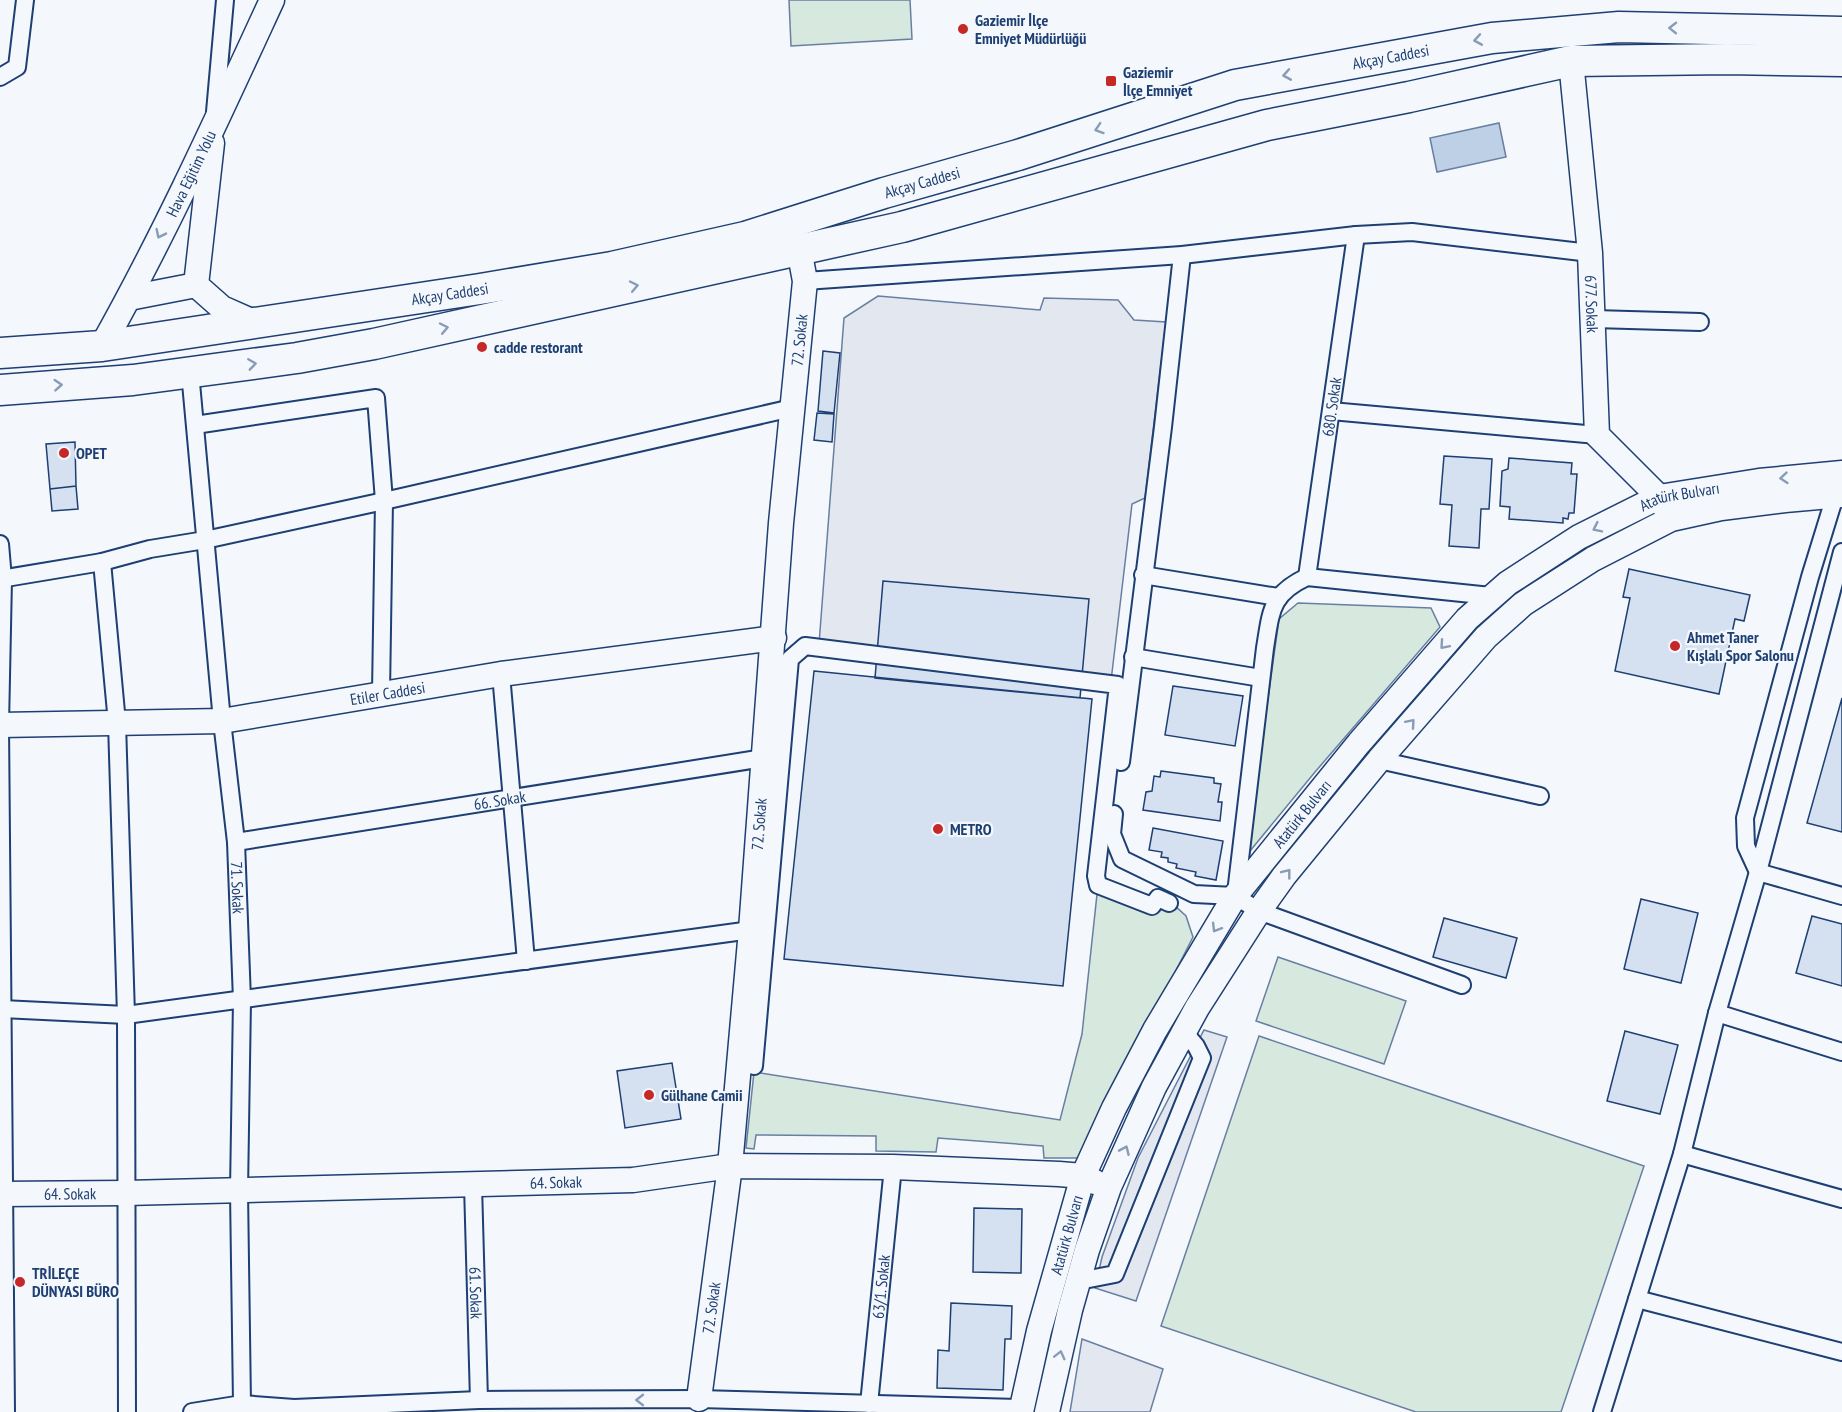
<svg xmlns="http://www.w3.org/2000/svg" width="1842" height="1412" viewBox="0 0 1842 1412" font-family="'PT Sans Narrow',sans-serif">
<style>
.green{fill:#d7e8df;stroke:#687fa3;stroke-width:1.5}
.parking{fill:#e3e8f0;stroke:#687fa3;stroke-width:1.5}
.water{fill:#bed0e5;stroke:#687fa3;stroke-width:1.5}
.building{fill:#d5e0f0;stroke:#1d3f73;stroke-width:1.5}
.lines{fill:none;stroke-linecap:round;stroke-linejoin:round}
.street-casing{stroke:#1d3f73;stroke-width:20}
.secondary-casing{stroke:#1d3f73;stroke-width:27}
.highway-casing{stroke:#1d3f73;stroke-width:33}
.street{stroke:#f4f7fb;stroke-width:16}
.secondary{stroke:#f4f7fb;stroke-width:24}
.highway{stroke:#f4f7fb;stroke-width:30}
.oneway{stroke:#889bb7}
.poi-dot{fill:#c62828;stroke:#f4f7fb;stroke-width:2}
.labels{text-anchor:middle;dominant-baseline:central;stroke-width:4.5;stroke-linejoin:round;paint-order:stroke}
.poi-label{font-size:16px;font-weight:bold;fill:#1d3f73;stroke:#f4f7fb;text-anchor:start}
.street-label{font-size:16px;fill:#1d3f73;stroke:#f4f7fb}
</style>
<rect width="100%" height="100%" fill="#f4f7fb"/>
<path class="green" d="M789,0H910L912,39L791,46Z
M1298,603L1431,608L1440,627L1315,772L1250,851L1258,771L1279,619Z
M1098,885L1174,905L1186,916L1193,937L1080,1158H1044L1043,1146L938,1138L936,1152L876,1151V1136L756,1135L754,1149L746,1148L754,1072L1060,1120L1082,1034Z
M1278,957L1406,1001L1384,1064L1256,1021Z
M1259,1036L1644,1166L1561,1412H1416L1161,1326Z"/>
<path class="parking" d="M878,296L1040,310L1044,298L1118,300L1134,320L1166,322L1145,498L1132,504L1111,681L819,644L844,318Z
M1204,1030L1227,1037L1136,1301L1095,1288L1102,1257L1138,1158Z
M1082,1339L1163,1369L1150,1412H1070Z"/>
<path class="water" d="M1499,123L1506,157L1437,172L1430,138Z"/>
<path class="building" d="M823,351L840,353L834,413L818,411Z
M817,413L834,414L832,442L814,440Z
M75,442L76,486L50,489L46,444Z
M1444,456L1492,459L1489,509H1481L1479,548L1449,546L1452,505L1440,504Z
M1509,458L1572,463L1571,474H1577L1574,513H1569L1568,519L1563,518V523L1509,519L1510,507L1500,506L1502,471L1508,469Z
M76,486L78,509L52,511L50,489Z
M1629,569L1750,595L1744,621L1735,619L1719,694L1615,671L1630,598L1623,597Z
M883,581L1089,599L1080,698L875,678Z
M814,671L1092,699L1063,986L784,959Z
M1173,686L1243,696L1235,746L1165,735Z
M1842,698V832L1807,823Z
M1161,771L1214,778V783L1221,784L1218,802H1222L1220,821L1143,810L1146,792L1152,791L1154,776L1160,777Z
M1153,828L1223,841L1216,880L1195,876L1196,872L1176,868L1177,864L1168,862V858L1161,857L1162,852L1149,850Z
M1641,899L1698,913L1681,983L1624,969Z
M1812,916L1842,924V986L1796,973Z
M1444,918L1517,938L1506,978L1433,957Z
M1625,1031L1678,1045L1660,1114L1607,1101Z
M672,1063L681,1119L625,1128L617,1071Z
M974,1208L1022,1209L1021,1273L973,1272Z
M951,1303L1012,1306L1011,1339H1005L1003,1390L937,1388L938,1350L949,1351Z"/>
<g class="lines">
<g class="street-casing">
<g id="street">
<path d="M0,77L17,67L25,0"/>
<path d="M215,112L225,0"/>
<path d="M805,281L1182,255L1356,235L1412,232L1590,253"/>
<path d="M1594,319L1700,322"/>
<path id="s1" d="M190,372L222,721L236,842L242,1000L239,1191L242,1404"/>
<path d="M1331,411L1597,435"/>
<path d="M195,425L376,398L384,501L381,693"/>
<path d="M1835,496L1810,577L1745,818L1746,846L1758,872L1842,896"/>
<path d="M0,544L3,579L0,725L6,1412"/>
<path d="M102,562L117,723L126,1015L127,1412"/>
<path d="M1143,575L1278,597"/>
<path id="s2" d="M1307,577L1356,235"/>
<path d="M0,579L102,562L150,549L205,540L384,501L792,408"/>
<path d="M1133,657L1261,678"/>
<path d="M501,674L526,961"/>
<path d="M1379,760L1540,796"/>
<path d="M1121,762L1163,427L1182,255"/>
<path d="M1114,814L1112,834L1122,859L1194,894L1235,896L1259,911L1462,985"/>
<path id="s3" d="M236,842L764,758"/>
<path d="M1236,893L1265,648C1271,612 1270,594 1307,577L1491,596"/>
<path d="M2,1009L126,1015L751,930"/>
<path d="M1717,1013L1842,1052"/>
<path d="M754,1066L790,659L805,646L1118,685L1096,876L1098,885L1152,906L1158,898L1169,903"/>
<path d="M1682,1154L1842,1199"/>
<path id="s4" d="M473,1185L479,1400"/>
<path d="M1079,1281L1115,1274L1202,1058L1196,1046L1184,1032"/>
<path d="M1637,1299L1842,1352"/>
<path id="s5" d="M869,1404L893,1167"/>
<path d="M192,1412L242,1404L294,1408L479,1400L699,1399L1022,1408"/>
<path d="M1602,1412L1682,1154L1717,1013L1758,872L1842,552"/>
</g>
</g>
<g class="secondary-casing">
<g id="secondary">
<path id="s6" d="M1571,61L1590,253L1597,435L1659,497L1666,509"/>
<path d="M212,143L196,285L222,308L256,323"/>
<path d="M129,298L196,285"/>
<path id="s7" d="M102,346C165,234 218,117 272,0"/>
<path id="s8" d="M0,725L222,721L501,674L774,638"/>
<path id="s9" d="M0,1194L126,1193L633,1180L730,1166L893,1167L1059,1174L1083,1176L1095,1182"/>
<path id="s10" d="M699,1399L730,1166L751,930L781,523L805,281L799,249"/>
<path id="s11" d="M1021,1412L1039,1331L1083,1176L1114,1108L1155,1030L1235,896L1359,743L1467,619L1508,583L1579,537L1659,497L1759,481L1842,473"/>
<path d="M1047,1412L1070,1310L1087,1250L1109,1187L1154,1087L1197,1008L1259,911L1284,876L1379,760L1486,637L1523,604L1593,559L1671,519L1721,508L1785,500L1842,495"/>
</g>
</g>
<g class="highway-casing">
<g id="highway">
<path id="s12" d="M0,353L102,346L480,289L612,267L745,237L884,193L1018,155L1235,85L1492,38L1619,27L1842,32"/>
<path d="M0,390L133,380L297,358L374,344L902,227L1267,125L1409,97L1571,61L1728,59L1842,61"/>
</g>
</g>
<use href="#street" class="street"/>
<use href="#secondary" class="secondary"/>
<use href="#highway" class="highway"/>
</g>
<defs><path id="oneway-chevron" d="M-2-3.5L2.5 0L-2 3.5" fill="none" stroke-width="1.6" stroke-linecap="round" stroke-linejoin="round" transform="scale(1.5)"/></defs>
<g class="oneway">
<use href="#oneway-chevron" transform="translate(1673 28) rotate(-179)"/>
<use href="#oneway-chevron" transform="translate(1478 40) rotate(170)"/>
<use href="#oneway-chevron" transform="translate(1287 75) rotate(170)"/>
<use href="#oneway-chevron" transform="translate(1099 129) rotate(162)"/>
<use href="#oneway-chevron" transform="translate(160 234) rotate(116)"/>
<use href="#oneway-chevron" transform="translate(634 286) rotate(-12)"/>
<use href="#oneway-chevron" transform="translate(444 328) rotate(-12)"/>
<use href="#oneway-chevron" transform="translate(252 364) rotate(-8)"/>
<use href="#oneway-chevron" transform="translate(58 385) rotate(-4)"/>
<use href="#oneway-chevron" transform="translate(1784 478) rotate(175)"/>
<use href="#oneway-chevron" transform="translate(1597 528) rotate(154)"/>
<use href="#oneway-chevron" transform="translate(1444 645) rotate(131)"/>
<use href="#oneway-chevron" transform="translate(1411 723) rotate(-49)"/>
<use href="#oneway-chevron" transform="translate(1287 873) rotate(-52)"/>
<use href="#oneway-chevron" transform="translate(1216 928) rotate(121)"/>
<use href="#oneway-chevron" transform="translate(1125 1150) rotate(-66)"/>
<use href="#oneway-chevron" transform="translate(1060 1355) rotate(-76)"/>
<use href="#oneway-chevron" transform="translate(640 1400) rotate(180)"/>
</g>
<g class="poi-dot">
<circle cx="963" cy="29" r="6"/>
<rect x="1105" y="75" width="12" height="12" rx="3"/>
<circle cx="482" cy="347" r="6"/>
<circle cx="64" cy="453" r="6"/>
<circle cx="1675" cy="646" r="6"/>
<circle cx="938" cy="829" r="6"/>
<circle cx="649" cy="1095" r="6"/>
<circle cx="20" cy="1282" r="6"/>
</g>
<g class="labels">
<g class="poi-label">
<text x="975" y="20">Gaziemir İlçe<tspan x="975" dy="18">Emniyet Müdürlüğü</tspan></text>
<text x="1123" y="72">Gaziemir<tspan x="1123" dy="18">İlçe Emniyet</tspan></text>
<text x="494" y="347">cadde restorant</text>
<text x="76" y="453">OPET</text>
<text x="1687" y="637">Ahmet Taner<tspan x="1687" dy="18">Kışlalı Spor Salonu</tspan></text>
<text x="950" y="829">METRO</text>
<text x="661" y="1095">Gülhane Camii</text>
<text x="32" y="1273">TRİLEÇE<tspan x="32" dy="18">DÜNYASI BÜRO</tspan></text>
</g>
<g class="street-label">
<text stroke="none"><textPath href="#s12" startOffset="1426">Akçay Caddesi</textPath></text>
<text stroke="none"><textPath href="#s7" startOffset="194">Hava Eğitim Yolu</textPath></text>
<text stroke="none"><textPath href="#s12" startOffset="940">Akçay Caddesi</textPath></text>
<text stroke="none"><textPath href="#s12" startOffset="454">Akçay Caddesi</textPath></text>
<text stroke="none"><textPath href="#s6" startOffset="244">677. Sokak</textPath></text>
<text stroke="none"><textPath href="#s10" startOffset="1064">72. Sokak</textPath></text>
<text stroke="none"><textPath href="#s2" startOffset="172">680. Sokak</textPath></text>
<text stroke="none"><textPath href="#s11" startOffset="1173">Atatürk Bulvarı</textPath></text>
<text stroke="none"><textPath href="#s8" startOffset="390">Etiler Caddesi</textPath></text>
<text stroke="none"><textPath href="#s3" startOffset="267">66. Sokak</textPath></text>
<text stroke="none"><textPath href="#s11" startOffset="669">Atatürk Bulvarı</textPath></text>
<text stroke="none"><textPath href="#s10" startOffset="578">72. Sokak</textPath></text>
<text stroke="none"><textPath href="#s1" startOffset="518">71. Sokak</textPath></text>
<text stroke="none"><textPath href="#s9" startOffset="556">64. Sokak</textPath></text>
<text stroke="none"><textPath href="#s9" startOffset="70">64. Sokak</textPath></text>
<text stroke="none"><textPath href="#s11" startOffset="183">Atatürk Bulvarı</textPath></text>
<text stroke="none"><textPath href="#s5" startOffset="118">63/1. Sokak</textPath></text>
<text stroke="none"><textPath href="#s4" startOffset="108">61. Sokak</textPath></text>
<text stroke="none"><textPath href="#s10" startOffset="92">72. Sokak</textPath></text>
</g>
</g>
</svg>
